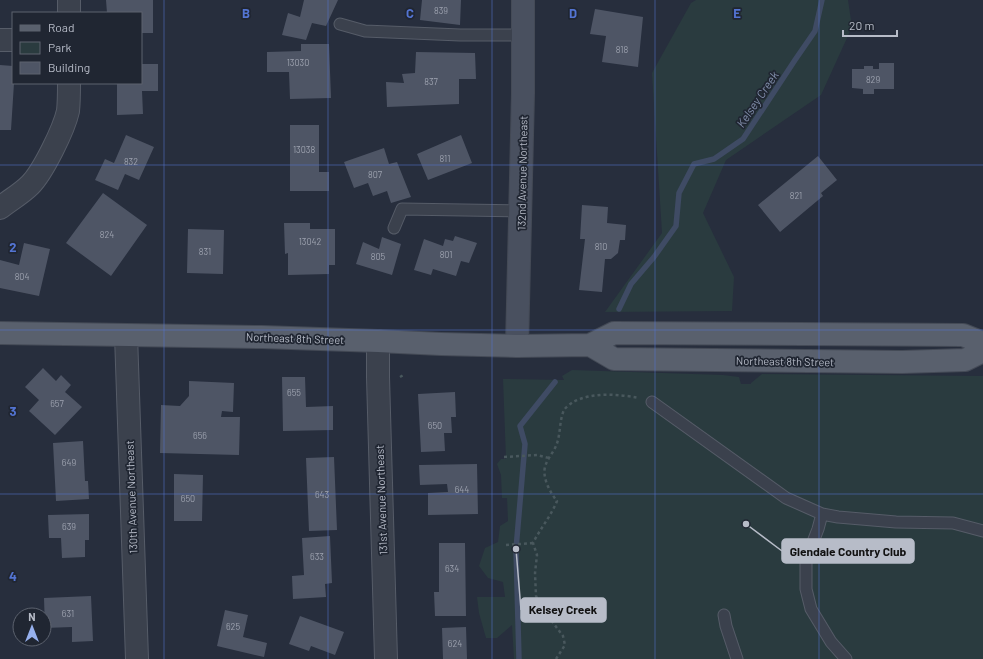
<svg xmlns="http://www.w3.org/2000/svg" width="983" height="659" viewBox="0 0 983 659" font-family="Barlow,sans-serif">
<style>
.green{fill:#2a3b3f}
.lines{fill:none;stroke-linecap:round;stroke-linejoin:round}
.stream{stroke:#3f4b64;stroke-width:5.5}
.building{fill:#4e5565}
.lane-casing{stroke:#565c68;stroke-width:13}
.street-casing{stroke:#565c68;stroke-width:24}
.secondary-casing{stroke:#444a56;stroke-width:24}
.primary-casing{stroke:#444a56;stroke-width:24}
.path{stroke:#49585d;stroke-width:2.5;stroke-dasharray:3 3;stroke-linecap:butt}
.lane{stroke:#3b414d;stroke-width:11}
.street{stroke:#3b414d;stroke-width:22}
.secondary{stroke:#49505f;stroke-width:22}
.primary{stroke:#59606d;stroke-width:22}
.grid{fill:none;stroke:#5374d2;stroke-width:1;stroke-opacity:0.55}
.labels{text-anchor:middle;dominant-baseline:central;stroke-width:3.5;stroke-linejoin:round;paint-order:stroke}
.number-label{font-size:9px;fill:#9da2af}
.street-label{font-size:11px;fill:#b7bcc8;stroke:#202632}
.water-label{font-size:12px;font-style:italic;fill:#828fac;stroke:#202632}
.grid-label{font-size:13px;text-anchor:middle;font-weight:bold;fill:#5374d2;stroke:#202632;stroke-width:3.5;stroke-linejoin:round;paint-order:stroke}
.leader{fill:none;stroke:#b7bcc8;stroke-width:1.5}
.callout-dot{fill:#b7bcc8;stroke:#202632;stroke-width:1.5}
.callout{fill:#b7bcc8;stroke:#b7bcc8;stroke-width:1.5}
.callout-label{font-size:12px;text-anchor:middle;font-weight:bold;fill:#111}
</style>
<rect width="100%" height="100%" fill="#272e3d"/>
<path class="green" d="M696,0H848L852,27L821,95L726,160L703,213L734,277L732,311L605,312L662,233L652,73L691,3Z
M572,370L723,375L739,377L741,384H751V383L762,374L983,376V659H514L512,625L497,638H486L479,613L477,597H505L503,582L488,578L479,566L485,548L498,542L500,526L508,521L507,498H502L501,475L497,464L501,459H506L503,379L564,380L562,376Z"/>
<g class="lines">
<path class="stream" d="M619,309L631,284L654,257L676,226L679,193L694,164L714,159L743,139L795,60L815,31L822,0
M519,659L516,549L525,444L520,426L555,382"/>
</g>
<path class="building" d="M106,0H153V33H141V13H107Z
M304,0H338L326,26L312,23L306,40L282,35L288,13L300,17Z
M422,0H461L460,25L420,20Z
M595,9L643,17L638,67L602,62L606,36L590,34Z
M301,44H329L331,98L290,99L289,72H267V52L301,51Z
M416,52L475,53L476,79H459V104L387,107L386,82L404,83L402,74L415,73Z
M879,63H894V89H874V94H863V89L852,88V69H864V66H873V69H879Z
M141,64H158V91H142L143,114L117,115V83H141Z
M0,65L13,66V83H14L11,130H0Z
M290,125H319V172H329V191H290Z
M126,135L154,147L139,180L125,174L118,190L95,180L105,159L114,163Z
M461,135L472,163L428,180L417,154Z
M384,148L389,164L397,162L411,197L391,203L387,191L373,196L368,183L354,188L344,162Z
M818,156L837,180L821,193L823,196L780,232L758,205Z
M103,193L147,225L111,276L66,243Z
M582,205L608,207L607,223L626,225L625,240H620L618,253L611,259H605L602,292L579,290L585,239H580Z
M284,223H310V229H335V265H329V274L288,275V253L285,254Z
M188,229L224,230L223,274L187,273Z
M455,236L477,243L469,263L461,261L456,276L433,269L431,275L414,270L424,239L443,246L445,239L453,241Z
M382,237L401,244L392,275L356,264L363,242L379,249Z
M24,243L50,249L39,296L0,288V260L19,265Z
M43,368L56,381L61,375L71,385L65,392L82,407L55,435L29,411L39,400L25,387Z
M282,377H305L306,407L333,406V430L283,431Z
M189,381L234,383L233,412L222,411L221,417H240L239,455L160,453L161,405L180,406L189,396Z
M455,392L456,417H451L452,433H444L445,451L421,452L418,394Z
M83,441L85,481H88L89,499L56,501L53,443Z
M334,457L337,530L309,531L306,458Z
M477,464L478,514L428,515V493L448,492L447,484L420,485L419,465Z
M174,474L203,475L202,521H174Z
M89,514V540H85V557L62,558L61,538H49L48,515Z
M330,536L332,583L325,584L326,597L293,599L292,576L304,575L302,538Z
M439,543H465L466,616H435L434,592H439Z
M91,596L93,641L72,642V627L45,628L44,598Z
M225,610L248,615L243,637L267,643L264,657L217,646Z
M300,616L344,632L335,655L311,646L309,651L289,644Z
M466,627L467,659H443L442,628Z"/>
<g class="lines">
<g class="lane-casing">
<path id="lane" d="M340,24L365,31L460,35H523
M394,228L402,209L521,211
M652,402L786,498L822,514L838,517L896,522L953,523L983,531
M822,514L818,529L806,560V589L811,609L831,642L846,659
M724,615L726,626L737,659"/>
</g>
<g class="street-casing">
<path id="street" d="M69,0V13
M0,40H13
M0,208C10,200 21,194 30,185C43,172 64,129 68,111C69,102 69,92 69,83
M126,335L137,659
M378,341V377L386,659"/>
</g>
<g class="secondary-casing">
<path id="secondary" d="M517,346L523,93V0"/>
</g>
<g class="primary-casing">
<path id="primary" d="M0,333L262,337L378,341L441,344L517,346L590,345L614,333L963,335L983,343
M590,345L614,359L902,362L965,360L983,351"/>
</g>
<path class="path" d="M400,377L405,374
M504,457L537,455L549,458
M506,545L533,543
M556,659L565,645L563,636L542,608L536,596L535,573L537,555L533,543C540,529 551,516 557,501C551,494 542,478 545,467C547,459 553,453 556,446C561,434 559,421 564,410C566,407 570,404 573,402C592,392 619,394 639,398"/>
<use href="#lane" class="lane"/>
<use href="#street" class="street"/>
<use href="#secondary" class="secondary"/>
<use href="#primary" class="primary"/>
</g>
<path class="grid" d="M164,0V659M328,0V659M492,0V659M655,0V659M819,0V659M0,165H983M0,330H983M0,494H983"/>
<g class="labels">
<g class="number-label">
<text x="441" y="10">839</text>
<text x="622" y="49">818</text>
<text x="298" y="62">13030</text>
<text x="873" y="79">829</text>
<text x="431" y="81">837</text>
<text x="304" y="149">13038</text>
<text x="445" y="158">811</text>
<text x="131" y="161">832</text>
<text x="375" y="174">807</text>
<text x="796" y="195">821</text>
<text x="107" y="234">824</text>
<text x="310" y="241">13042</text>
<text x="601" y="246">810</text>
<text x="205" y="251">831</text>
<text x="446" y="254">801</text>
<text x="378" y="256">805</text>
<text x="22" y="276">804</text>
<text x="294" y="392">655</text>
<text x="57" y="403">657</text>
<text x="435" y="425">650</text>
<text x="200" y="435">656</text>
<text x="69" y="462">649</text>
<text x="462" y="489">644</text>
<text x="322" y="494">643</text>
<text x="188" y="498">650</text>
<text x="69" y="526">639</text>
<text x="317" y="556">633</text>
<text x="452" y="568">634</text>
<text x="68" y="613">631</text>
<text x="233" y="626">625</text>
<text x="455" y="643">624</text>
</g>
<g class="street-label">
<text transform="translate(522 173) rotate(-89)">132nd Avenue Northeast</text>
<text transform="translate(295 338) rotate(2)">Northeast 8th Street</text>
<text transform="translate(785 361) rotate(1)">Northeast 8th Street</text>
<text transform="translate(131 497) rotate(-92)">130th Avenue Northeast</text>
<text transform="translate(381 500) rotate(-92)">131st Avenue Northeast</text>
</g>
<g class="water-label">
<text transform="translate(757 99) rotate(-56)">Kelsey Creek</text>
</g>
</g>
<g class="grid-label">
<text x="246" y="18">B</text>
<text x="410" y="18">C</text>
<text x="573" y="18">D</text>
<text x="737" y="18">E</text>
<text x="13" y="252">2</text>
<text x="13" y="416">3</text>
<text x="13" y="581">4</text>
</g>
<path class="leader" d="M746 524L782 551M516 549L521 610"/>
<g class="callout-dot">
<circle cx="746" cy="524" r="4"/>
<circle cx="516" cy="549" r="4"/>
</g>
<g class="callout">
<rect x="782" y="539" width="132" height="24" rx="4"/>
<rect x="521" y="598" width="85" height="24" rx="4"/>
</g>
<g class="callout-label">
<text x="848" y="556">Glendale Country Club</text>
<text x="563" y="614">Kelsey Creek</text>
</g>
<rect x="12" y="12" width="130" height="72" fill="#202632" stroke="#5c626e"/>
<rect x="20" y="25" width="20" height="6" fill="#59606d" stroke="#5c626e"/>
<text x="48" y="32" font-size="12" fill="#b7bcc8">Road</text>
<rect x="20" y="42" width="20" height="12" fill="#2a3b3f" stroke="#5c626e"/>
<text x="48" y="52" font-size="12" fill="#b7bcc8">Park</text>
<rect x="20" y="62" width="20" height="12" fill="#4e5565" stroke="#5c626e"/>
<text x="48" y="72" font-size="12" fill="#b7bcc8">Building</text>
<g transform="translate(32 627)"><circle r="19" fill="#202632" stroke="#5c626e"/>
<path d="M0-3L7 15L0 10L-7 15Z" fill="#96b0ed"/>
<text y="-6" font-size="11" font-weight="bold" text-anchor="middle" fill="#b7bcc8">N</text>
</g>
<path d="M843 30v6h54v-6" fill="none" stroke="#b7bcc8" stroke-width="2"/>
<text x="849" y="30" font-size="12" fill="#b7bcc8" stroke="#202632" stroke-width="3" paint-order="stroke">20 m</text>
</svg>
